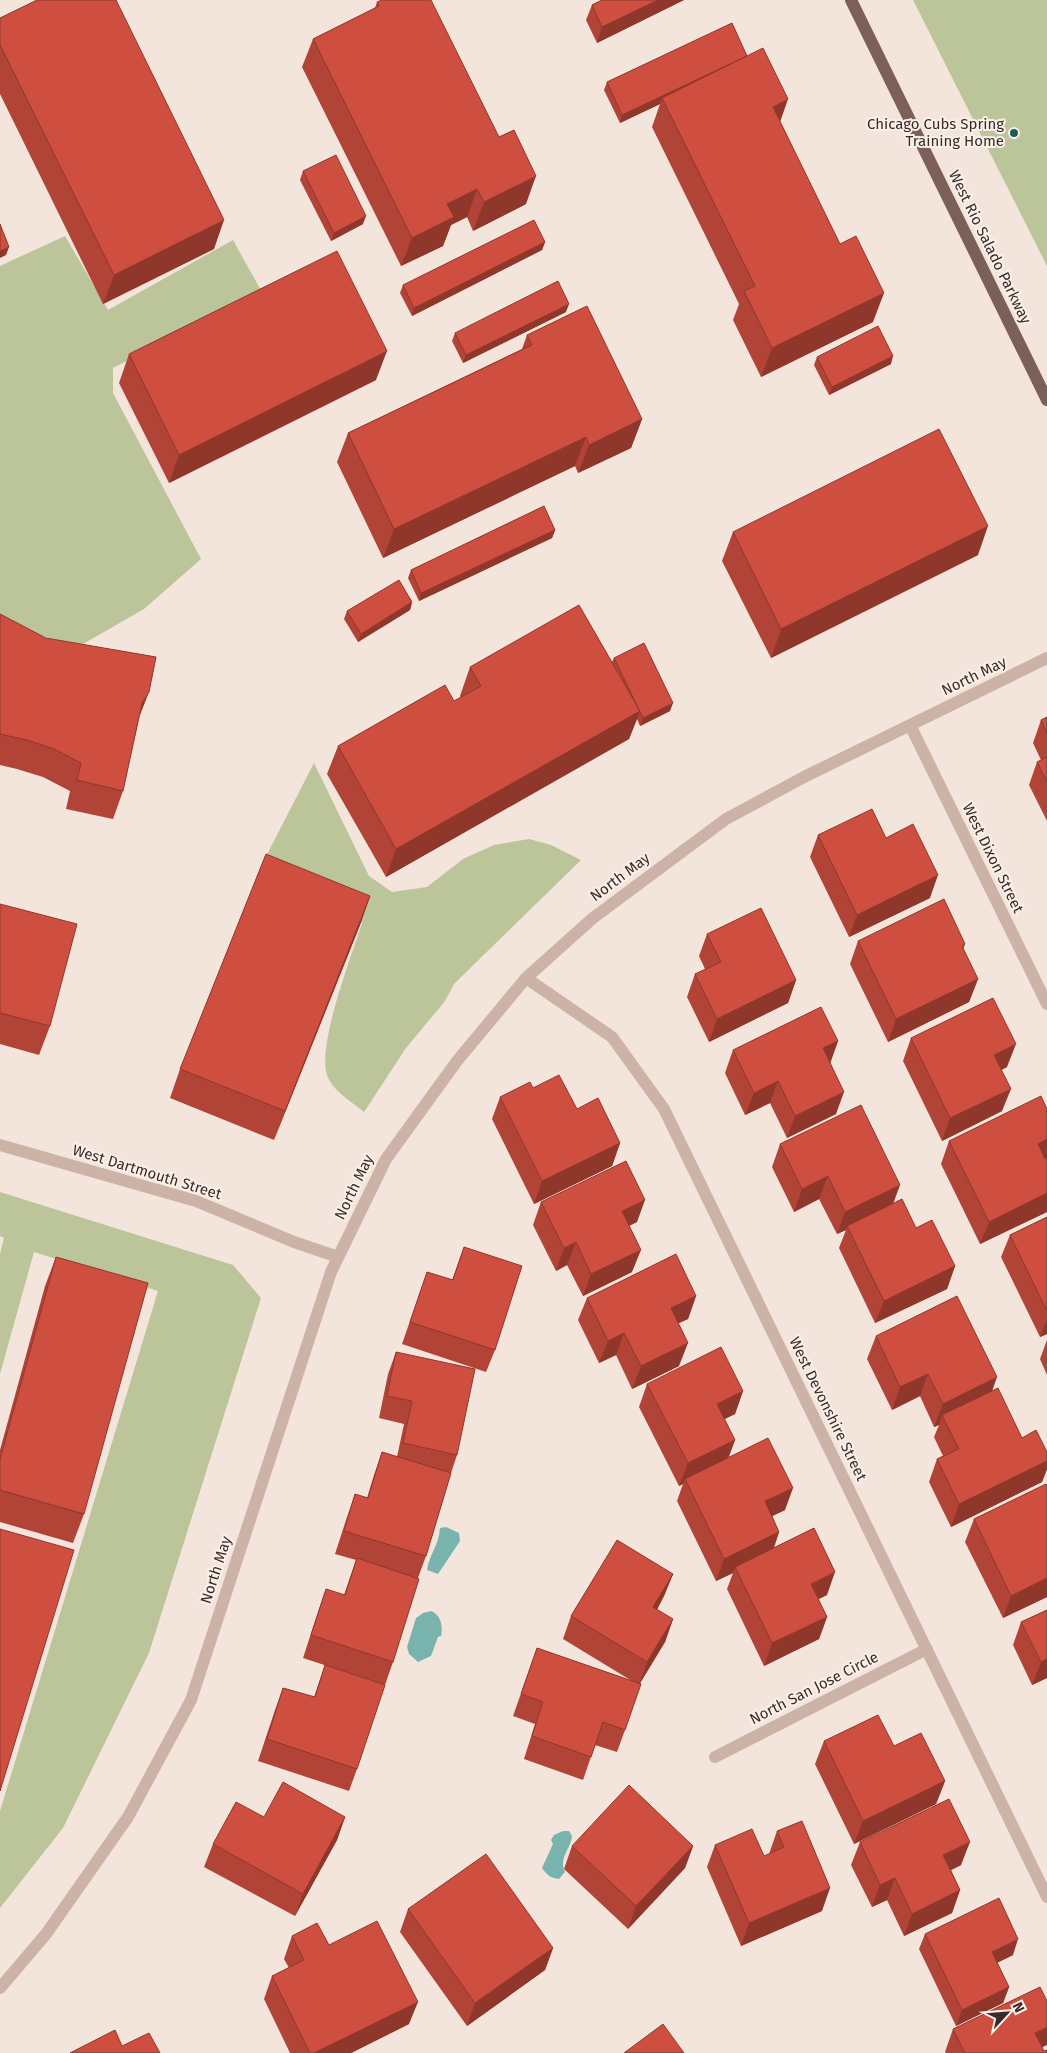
<svg xmlns="http://www.w3.org/2000/svg" width="1047" height="2053" viewBox="0 0 1047 2053" font-family="'Fira Sans',sans-serif">
<style>
.green{fill:#bcc49a}
.water{fill:#79b3ae}
.lines{fill:none;stroke-linecap:round;stroke-linejoin:round}
.minor{stroke:#cdb3a7;stroke-width:12}
.major{stroke:#7c5f58;stroke-width:12}
.wall{fill:#b14436}
.shaded-wall{fill:#90372c}
.building{fill:#ce4f3f;stroke:#90372c}
.poi-dot{fill:#1a5e59;stroke:#fbf0e9;stroke-width:2}
.labels{text-anchor:middle;dominant-baseline:central;stroke-width:4;stroke-linejoin:round;paint-order:stroke}
.poi-label{font-size:15px;fill:#392b28;stroke:#fbf0e9;text-anchor:end}
.street-label{font-size:15px;fill:#392b28;stroke:#fbf0e9}
</style>
<rect width="100%" height="100%" fill="#f4e5dc"/>
<path class="green" d="M913,0H1047V266Z
M65,236L108,310L233,240L262,292L113,368V393L201,559L144,609L76,648L0,620V266Z
M314,763L369,876L392,892L427,887L463,859L494,845L529,839L551,845L581,860L454,984L445,1001L406,1048L364,1112C351,1101 329,1089 326,1071C320,1038 351,957 362,923L259,870Z
M0,1192L233,1265L261,1298L149,1653L63,1828L0,1908V1811L158,1291L34,1252L0,1374V1254L4,1238L0,1236Z"/>
<path class="water" d="M446,1527L459,1533L460,1541L438,1574L427,1570C429,1555 439,1545 440,1528Z
M431,1611C441,1615 443,1626 441,1636L438,1637L431,1656L418,1662L409,1654L407,1647L416,1618L423,1613Z
M563,1831H569L572,1836C571,1849 558,1858 565,1872L559,1879C550,1878 547,1875 542,1868L553,1844L551,1840L554,1835Z"/>
<g class="lines">
<path class="minor" d="M910,725L1047,1004
M526,978L612,1037L664,1109L1047,1897
M0,1145L196,1201L294,1242L338,1257
M715,1757L927,1649
M0,1988L46,1934L128,1817L191,1700L331,1272L386,1159L457,1061L526,978L593,918L726,819L806,776L1047,658"/>
<path class="major" d="M851,0L1047,400"/>
</g>
<path class="wall" d="M602,0H684L597,43L586,20L592,5Z
M377,2L526,204L473,231L467,217L451,225L443,246L401,266L302,67L313,39L375,8Z
M0,18L214,249L103,304L0,94Z
M747,56L780,122L873,322L761,377L733,320L739,304L652,127L660,104L620,123L604,90L607,82Z
M303,171L363,224L331,241L300,180Z
M545,242L542,250L412,316L400,293L403,285Z
M566,312L463,363L452,341L455,333Z
M527,335L642,419L631,448L578,473L575,466L383,558L337,462L348,433L522,349Z
M129,354L376,380L169,483L119,383Z
M817,357L891,364L829,395L814,365Z
M555,530L552,538L419,601L408,578L411,570Z
M733,532L978,555L771,658L722,561Z
M412,602L410,610L358,642L344,619L347,611Z
M0,614L139,718L123,791L113,819L66,809L70,791L43,777L17,769L0,765Z
M614,658L670,711L640,726L637,719L629,739L386,877L327,774L338,746L454,701L461,698L460,696L470,667L612,662Z
M1047,717V821L1029,785L1037,762L1041,760L1033,743L1041,720Z
M818,835L886,838L930,898L849,937L810,857Z
M370,896L360,925L274,1140L170,1098L180,1069Z
M0,904L50,1026L39,1055L0,1044Z
M707,934L796,980L788,1003L709,1042L687,997L695,974L705,969L699,956Z
M858,941L965,944L963,950L978,979L969,1002L888,1042L850,964Z
M911,1038L1007,1067L1001,1070L1002,1111L942,1141L903,1061Z
M838,1041L830,1062L836,1114L787,1138L770,1103L745,1115L725,1073L733,1050Z
M533,1088L577,1109L620,1143L612,1166L534,1204L492,1119L500,1097Z
M1047,1109V1212L980,1244L941,1164L949,1141Z
M780,1144L893,1203L916,1228L955,1266L947,1289L875,1323L839,1248L846,1230L837,1234L819,1199L794,1212L772,1167Z
M541,1202L637,1222L629,1226L632,1272L583,1296L567,1265L556,1271L533,1225Z
M1047,1217V1334L1040,1337L1001,1257L1010,1235Z
M464,1247L495,1350L486,1372L402,1344L427,1272L452,1280Z
M56,1257L84,1514L73,1543L0,1522V1450L45,1286Z
M696,1296L688,1319L678,1323L679,1366L632,1389L616,1355L599,1363L578,1320L587,1298Z
M876,1336L992,1390L1022,1438L1047,1452V1469L1042,1482L951,1527L929,1482L937,1459L943,1456L934,1437L939,1425L934,1427L920,1396L892,1410L867,1359Z
M1047,1340V1375L1040,1359Z
M396,1352L457,1455L451,1473L426,1556L418,1578L393,1662L385,1685L303,1658L318,1612L326,1589L344,1595L356,1560L335,1554L347,1517L355,1494L367,1498L374,1475L382,1452L397,1457L404,1424L379,1418L388,1374Z
M647,1384L743,1391L735,1414L724,1419L735,1440L728,1458L785,1510L772,1516L779,1532L774,1548L827,1595L818,1599L827,1617L819,1639L764,1666L727,1589L733,1573L716,1581L677,1501L683,1484L679,1486L639,1407Z
M1047,1486V1597L1003,1618L965,1542L974,1519Z
M673,1574L664,1596L657,1610L673,1619L665,1642L640,1683L625,1730L617,1752L595,1745L583,1780L524,1759L535,1724L513,1716L537,1648L632,1681L563,1639L571,1616Z
M1047,1610V1678L1032,1685L1013,1645L1021,1622Z
M325,1665L357,1769L349,1791L258,1761L275,1710L283,1688L314,1697Z
M824,1741L894,1746L945,1781L936,1804L854,1844L815,1764Z
M264,1817H345L337,1840L295,1916L204,1867L213,1844Z
M777,1831L822,1911L741,1946L707,1867L715,1845L764,1856L769,1854Z
M860,1842L961,1865L951,1870L960,1890L952,1913L904,1936L887,1900L872,1907L851,1865Z
M572,1846H693L685,1868L628,1929L564,1869Z
M408,1909L553,1948L545,1970L467,2026L400,1932Z
M925,1934L1013,1955L997,1963L1009,1987L1003,2003L956,2026L919,1949Z
M292,1936L329,1945L409,2024L351,2053H290L264,1999L272,1976L289,1968L284,1959Z
M953,2029L1042,2048L1044,2051L1047,2053H946L945,2052Z"/>
<path class="shaded-wall" d="M658,0H684L597,43L602,27Z
M747,56L662,98L660,104L620,123L622,115Z
M788,99L778,128L773,107Z
M536,176L526,204L473,231L484,202Z
M477,189L467,217L451,225L443,246L401,266L412,238L447,204Z
M366,216L363,224L331,241L334,233Z
M224,220L214,249L103,304L114,275Z
M545,242L542,250L412,316L414,308Z
M9,247L6,255L0,258V251Z
M884,293L873,322L761,377L772,348Z
M569,304L566,312L463,363L466,355Z
M387,351L376,380L169,483L179,455Z
M893,356L891,364L829,395L832,387Z
M642,419L631,448L578,473L589,445Z
M586,437L575,466L383,558L394,529Z
M988,526L978,555L771,658L781,629Z
M555,530L552,538L419,601L421,593Z
M412,602L410,610L358,642L361,634Z
M149,692L138,720L142,703Z
M673,703L670,711L640,726L643,718Z
M640,711L629,739L386,877L396,849Z
M938,875L930,898L849,937L857,915Z
M370,896L360,925L274,1140L285,1111Z
M978,979L969,1002L888,1042L896,1019Z
M796,980L788,1003L709,1042L717,1019Z
M838,1041L830,1064L823,1048Z
M1016,1044L1007,1067L986,1078L994,1055Z
M778,1081L770,1103L745,1115L754,1093Z
M1011,1089L1002,1111L942,1141L950,1118Z
M844,1092L836,1114L787,1138L795,1116Z
M1047,1139V1158L1030,1166L1038,1144Z
M620,1143L612,1166L534,1204L542,1181Z
M828,1176L819,1199L794,1212L802,1189Z
M900,1185L892,1207L847,1226L846,1230L837,1234L845,1212Z
M1047,1193V1212L980,1244L989,1222Z
M645,1200L637,1222L613,1233L622,1211Z
M576,1242L567,1265L556,1271L564,1248Z
M641,1250L632,1272L583,1296L591,1274Z
M955,1266L947,1289L875,1323L884,1301Z
M696,1296L688,1319L662,1331L671,1308Z
M1047,1319V1334L1040,1337Z
M624,1333L616,1355L599,1363L608,1341Z
M688,1343L679,1366L632,1389L641,1366Z
M928,1374L920,1396L892,1410L900,1387Z
M997,1377L989,1400L942,1415L939,1425L934,1427L943,1404Z
M743,1391L735,1414L709,1427L717,1404Z
M735,1440L727,1462L685,1479L683,1484L679,1486L688,1463Z
M1047,1461V1469L1042,1482L951,1527L959,1504Z
M793,1488L785,1510L756,1524L765,1501Z
M779,1532L771,1554L735,1567L733,1573L716,1581L724,1559Z
M835,1572L827,1595L803,1607L811,1584Z
M673,1574L664,1596L645,1630L653,1607Z
M1047,1578V1597L1003,1618L1011,1596Z
M827,1617L819,1639L764,1666L772,1643Z
M673,1619L665,1642L639,1685L647,1662Z
M1047,1659V1678L1032,1685L1041,1662Z
M945,1781L936,1804L854,1844L863,1821Z
M345,1817L337,1840L295,1916L303,1894Z
M970,1842L961,1865L935,1878L943,1855Z
M693,1846L685,1868L628,1929L636,1906Z
M895,1878L887,1900L872,1907L880,1885Z
M830,1888L822,1911L741,1946L749,1923Z
M960,1890L952,1913L904,1936L912,1914Z
M1018,1939L1013,1955L986,1968L992,1952Z
M553,1948L545,1970L467,2026L475,2003Z
M1009,1987L1003,2003L956,2026L962,2010Z
M418,2002L409,2024L351,2053H314Z
M1047,2027V2045L1031,2053L1035,2033Z"/>
<path class="building" d="M37,0H116L224,220L114,275L0,45V18Z
M382,0H431L499,137L514,130L536,176L484,202L477,189L447,204L454,217L412,238L313,39L379,6L377,2Z
M602,0H658L602,27L592,5Z
M732,23L747,56L622,115L607,82Z
M763,48L788,99L773,107L840,244L856,236L884,293L772,348L744,291L755,286L662,98Z
M336,155L366,216L334,233L303,171Z
M534,220L545,242L414,308L403,285Z
M0,224L9,247L0,251Z
M337,251L387,351L179,455L129,354Z
M558,281L569,304L466,355L455,333Z
M587,306L642,419L589,445L586,437L394,529L348,433L532,345L527,335Z
M878,326L893,356L832,387L817,357Z
M939,429L988,526L781,629L733,532Z
M544,506L555,530L421,593L411,570Z
M399,580L412,602L361,634L347,611Z
M579,605L640,711L396,849L338,746L445,685L454,701L481,686L470,667Z
M0,614L46,638L156,657L149,692L142,703L123,791L77,780L81,763L54,749L27,740L0,734Z
M644,643L673,703L643,718L614,658Z
M1047,717V733L1041,720Z
M1047,757V782L1037,762Z
M872,809L886,838L913,824L938,875L857,915L818,835Z
M266,854L370,896L285,1111L180,1069Z
M944,899L965,944L962,946L978,979L896,1019L858,941Z
M0,904L77,924L50,1026L0,1013Z
M761,908L796,980L717,1019L695,974L721,962L707,934Z
M993,998L1016,1044L994,1055L1011,1089L950,1118L911,1038Z
M821,1007L838,1041L823,1048L844,1092L795,1116L778,1081L754,1093L733,1050Z
M559,1075L577,1109L598,1098L620,1143L542,1181L500,1097L530,1082L533,1088Z
M1041,1096L1047,1109V1139L1038,1144L1045,1159L1047,1158V1193L989,1222L949,1141Z
M861,1105L900,1185L845,1212L828,1176L802,1189L780,1144Z
M626,1161L645,1200L622,1211L641,1250L591,1274L576,1242L564,1248L541,1202Z
M902,1199L916,1228L932,1220L955,1266L884,1301L847,1226Z
M1047,1217V1311L1010,1235Z
M464,1247L522,1266L495,1350L410,1322L427,1272L453,1280Z
M676,1254L696,1296L671,1308L688,1343L641,1366L624,1333L608,1341L587,1298Z
M56,1257L148,1283L84,1514L0,1490V1459Z
M957,1296L997,1377L943,1404L928,1374L900,1387L876,1336Z
M721,1347L743,1391L717,1404L735,1440L688,1463L647,1384Z
M396,1352L475,1369L457,1455L403,1443L412,1401L387,1396Z
M998,1388L1022,1438L1036,1430L1047,1452V1461L959,1504L937,1459L959,1449L942,1415Z
M768,1438L793,1488L765,1501L779,1532L724,1559L685,1479Z
M382,1452L451,1473L426,1556L344,1531L355,1494L368,1498Z
M1046,1484L1047,1486V1578L1011,1596L974,1519Z
M814,1528L835,1572L811,1584L827,1617L772,1643L735,1567Z
M0,1529L74,1550L0,1791Z
M617,1540L673,1574L653,1607L673,1619L647,1662L571,1616Z
M357,1558L419,1579L393,1662L311,1635L326,1589L345,1595Z
M1047,1610V1659L1041,1662L1021,1622Z
M537,1648L641,1684L625,1730L603,1722L591,1757L532,1736L543,1702L521,1694Z
M325,1665L385,1685L357,1769L267,1739L283,1688L315,1697Z
M878,1715L894,1746L921,1733L945,1781L863,1821L824,1741Z
M283,1782L345,1817L303,1894L213,1844L236,1802L264,1817Z
M629,1785L693,1846L636,1906L572,1846Z
M949,1799L970,1842L943,1855L960,1890L912,1914L895,1878L880,1885L860,1842Z
M802,1821L830,1888L749,1923L715,1845L752,1829L764,1856L784,1847L777,1831Z
M486,1854L553,1948L475,2003L408,1909Z
M999,1898L1018,1939L992,1952L1009,1987L962,2010L925,1934Z
M377,1921L418,2002L314,2053H310L272,1976L304,1960L292,1936L317,1923L329,1945Z
M1040,1987L1047,2001V2027L1035,2033L1044,2051L1047,2050V2053H965L953,2029Z
M663,2024L684,2053H624Z
M115,2030L122,2046L149,2033L160,2053H70Z"/>
<circle class="poi-dot" cx="1014" cy="133" r="5"/>
<g class="labels">
<g class="poi-label">
<text x="1004" y="124">Chicago Cubs Spring<tspan x="1004" dy="17">Training Home</tspan></text>
</g>
<g class="street-label">
<text transform="translate(990 247) rotate(64)">West Rio Salado Parkway</text>
<text transform="translate(974 676) rotate(-26)">North May</text>
<text transform="translate(993 858) rotate(64)">West Dixon Street</text>
<text transform="translate(620 877) rotate(-37)">North May</text>
<text transform="translate(147 1172) rotate(17)">West Dartmouth Street</text>
<text transform="translate(354 1187) rotate(-64)">North May</text>
<text transform="translate(828 1409) rotate(64)">West Devonshire Street</text>
<text transform="translate(216 1570) rotate(-72)">North May</text>
<text transform="translate(814 1688) rotate(-27)">North San Jose Circle</text>
</g>
</g>
<g transform="translate(1007 2013) rotate(64)" stroke="#fbf0e9" stroke-width="4" paint-order="stroke">
<path d="M0-4L9 19L0 12L-9 19Z" fill="#392b28"/>
<text y="-8" font-size="14" font-weight="bold" text-anchor="middle" fill="#392b28">N</text>
</g>
</svg>
